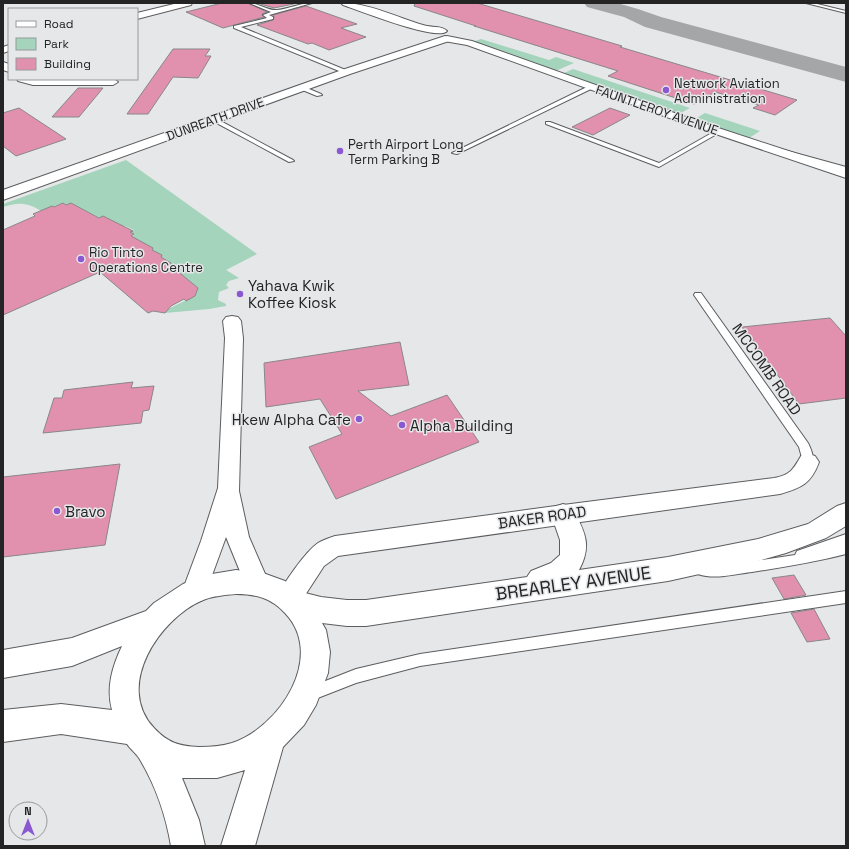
<svg xmlns="http://www.w3.org/2000/svg" width="849" height="849" viewBox="0 0 849 849" font-family="'Space Grotesk',sans-serif">
<style>
.green{fill:#a4d4bb}
.lines{fill:none;stroke-linecap:round;stroke-linejoin:round}
.taxiway{fill:#a5a6a8;fill-rule:evenodd}
.building{fill:#e191ad;stroke:#898788}
.service-casing{stroke:#5c5d5f;stroke-width:2}
.minor-casing{stroke:#5c5d5f;stroke-width:2}
.secondary-casing{stroke:#5c5d5f;stroke-width:2}
.service{fill:#fff;fill-rule:evenodd}
.minor{fill:#fff;fill-rule:evenodd}
.secondary{fill:#fff;fill-rule:evenodd}
.poi-dot{fill:#8a58d1;stroke:#e6e7e9;stroke-width:1.5}
.labels{text-anchor:middle;dominant-baseline:central;stroke-width:3;stroke-linejoin:round;paint-order:stroke}
.far-poi-label{font-size:13px;fill:#242425;stroke:#e6e7e9;text-anchor:start}
.far-street-label{font-size:13px;fill:#242425;stroke:#e6e7e9}
.poi-label{font-size:15px;fill:#242425;stroke:#e6e7e9;text-anchor:start}
.street-label{font-size:15px;fill:#242425;stroke:#e6e7e9}
.near-street-label{font-size:18px;fill:#242425;stroke:#e6e7e9}
</style>
<rect width="100%" height="100%" fill="#e6e7e9"/>
<path class="green" d="M481,39L549,60L556,57L574,63L553,72L472,42Z
M573,69L690,108L677,115L560,75Z
M705,113L760,131L746,140L690,122Z
M126,160L257,254L226,270L239,278L229,281L226,285L229,288L219,292L218,300L226,304V306L209,309L165,313L168,309L195,296L198,288L170,265L171,263L164,258L160,260L158,259L162,255L154,251H150L153,248L141,242H120L134,235L130,232L134,230L125,226L120,228L71,203L66,205L63,203L41,211C28,202 17,202 3,207V204Z"/>
<g class="lines">
<path class="taxiway" d="M584,3H617L638,9L661,17L846,67V82L645,27L624,17L587,7Z"/>
</g>
<path class="building" d="M222,3H248L267,12L262,14L264,17L223,28L186,12Z
M257,3H298L274,8Z
M415,3H477L622,46L620,47L797,100L775,115L753,108L759,105L715,92L694,104L608,76L618,71L474,26H476L414,6Z
M306,6L357,24L341,28L366,37L329,50L312,43L308,44L257,25L273,20L274,17L273,15Z
M173,49H210L205,56H211L198,78L173,77L148,114H127Z
M78,88H103L79,117H52Z
M19,108L66,139L16,156L3,146V113Z
M610,108L630,115L593,135L572,127Z
M63,203L66,205L71,203L99,218L103,216L133,231L130,232L134,234L131,236L153,248L152,250L162,255L161,257L171,263L170,265L198,288L195,296L186,301L184,299L171,306L165,313L153,311L148,313L100,272L3,315V230L35,216L33,214L52,206L54,207Z
M830,318L846,336V398L799,404L742,327Z
M400,342L409,385L358,391L391,416L447,395L479,442L336,499L309,447L342,434L320,399L266,407L264,363Z
M133,382L131,388L154,386L149,410L143,411L141,423L43,433L54,398H62L64,390Z
M120,464L105,545L3,557V477Z
M794,575L806,595L784,599L772,578Z
M814,609L830,639L807,642L791,613Z"/>
<g class="lines">
<g class="service-casing">
<path id="service" d="M249,3C258,3 268,11 277,10C289,9 300,3 312,3L269,15L273,17V19L241,27L348,71V73H344L234,28V26L267,18L263,15L271,12Z
M806,3H813L846,11V13Z
M591,85L594,87L593,88L457,154L452,153Z
M302,86L321,94L322,95L317,96L300,89V87Z
M213,117L293,160L294,161L289,162L211,120L210,119Z
M546,122H550L659,163L717,130L722,131L659,167L546,124Z
M777,148L846,167V171L777,150Z
M695,293H701L808,443C811,449 815,459 812,465H804L799,447L694,295Z
M846,534V554C815,562 784,567 752,572C735,574 715,580 698,574L696,570L698,566L702,565L721,566L795,555L797,551Z
M846,591V603L420,666L356,683L310,701L305,699L303,694L305,689L356,669L420,654Z"/>
</g>
<g class="minor-casing">
<path id="minor" d="M178,3H192L191,5L137,19V13Z
M447,36L472,41L694,120L846,170V178L686,124L467,45L444,41L442,39L444,37Z
M9,45V51L3,53V47Z
M3,62L9,64V72L3,70Z
M17,79H114L118,82L113,85H33L18,81Z
M232,316L238,317L241,321L243,338L239,491L249,537L269,583L266,591L257,594L248,591L226,537L203,600L194,603L185,600L182,592L201,541L218,488L225,338L223,321L226,317Z
M808,454L815,456L819,462C811,484 801,488 780,494L338,556L324,566L298,606L289,609L280,606L277,598C283,584 305,552 318,543C323,540 329,538 335,536L563,505L774,478C790,475 793,470 801,456Z"/>
</g>
<g class="secondary-casing">
<path id="secondary" d="M341,3C369,3 396,17 423,25C430,28 442,25 447,31C438,42 358,10 343,5Z
M445,36L450,39L449,41L350,74L3,200V190L342,70Z
M846,503V526L826,538L786,553L758,561L668,581L366,626H347L322,623L326,630L330,652L328,673L316,705L304,725L283,747L255,846H221L245,770L217,778H182L199,820L205,846H171C166,816 155,784 139,758C136,753 130,749 127,744L61,734L3,742V710L61,704L112,710C106,688 112,667 122,646L72,666L3,678V650L72,638L146,611L154,603L183,584L206,575L236,570L263,573L285,581L301,592L321,597L347,600H366L527,577L531,571L551,563L560,555V540L551,514L554,507L563,504L572,507C584,531 593,544 579,570L668,557L758,539L808,524L837,506ZM236,594C256,594 271,598 285,613C326,656 280,727 232,743C222,746 210,747 199,747C179,746 168,743 154,728C114,686 160,618 203,600C213,596 225,595 236,594Z"/>
</g>
<use href="#service" class="service"/>
<use href="#minor" class="minor"/>
<use href="#secondary" class="secondary"/>
</g>
<g class="poi-dot">
<circle cx="666" cy="90" r="4"/>
<circle cx="340" cy="151" r="4"/>
<circle cx="81" cy="259" r="4"/>
<circle cx="240" cy="294" r="4"/>
<circle cx="359" cy="419" r="4"/>
<circle cx="402" cy="425" r="4"/>
<circle cx="57" cy="511" r="4"/>
</g>
<g class="labels">
<g class="far-poi-label">
<text x="674" y="83">Network Aviation<tspan x="674" dy="15">Administration</tspan></text>
<text x="348" y="144">Perth Airport Long<tspan x="348" dy="15">Term Parking B</tspan></text>
<text x="89" y="252">Rio Tinto<tspan x="89" dy="15">Operations Centre</tspan></text>
</g>
<g class="far-street-label">
<text transform="translate(657 110) rotate(19)">FAUNTLEROY AVENUE</text>
<text transform="translate(215 119) rotate(-20)">DUNREATH DRIVE</text>
</g>
<g class="poi-label">
<text x="248" y="285">Yahava Kwik<tspan x="248" dy="17">Koffee Kiosk</tspan></text>
<text x="351" y="419" text-anchor="end">Hkew Alpha Cafe</text>
<text x="410" y="425">Alpha Building</text>
<text x="65" y="511">Bravo</text>
</g>
<g class="street-label">
<text transform="translate(767 369) rotate(55)">MCCOMB ROAD</text>
<text transform="translate(542 517) rotate(-8)">BAKER ROAD</text>
</g>
<g class="near-street-label">
<text transform="translate(573 583) rotate(-8)">BREARLEY AVENUE</text>
</g>
</g>
<rect width="849" height="849" fill="none" stroke="#242425" stroke-width="8"/>
<rect x="8" y="8" width="130" height="72" fill="#e6e7e9" stroke="#98999b"/>
<rect x="16" y="21" width="20" height="6" fill="#ffffff" stroke="#98999b"/>
<text x="44" y="28" font-size="12" fill="#242425">Road</text>
<rect x="16" y="38" width="20" height="12" fill="#a4d4bb" stroke="#98999b"/>
<text x="44" y="48" font-size="12" fill="#242425">Park</text>
<rect x="16" y="58" width="20" height="12" fill="#e191ad" stroke="#98999b"/>
<text x="44" y="68" font-size="12" fill="#242425">Building</text>
<g transform="translate(28 821)"><circle r="19" fill="#e6e7e9" stroke="#98999b"/>
<path d="M0-3L7 15L0 10L-7 15Z" fill="#8a58d1"/>
<text y="-6" font-size="11" font-weight="bold" text-anchor="middle" fill="#242425">N</text>
</g>
</svg>
